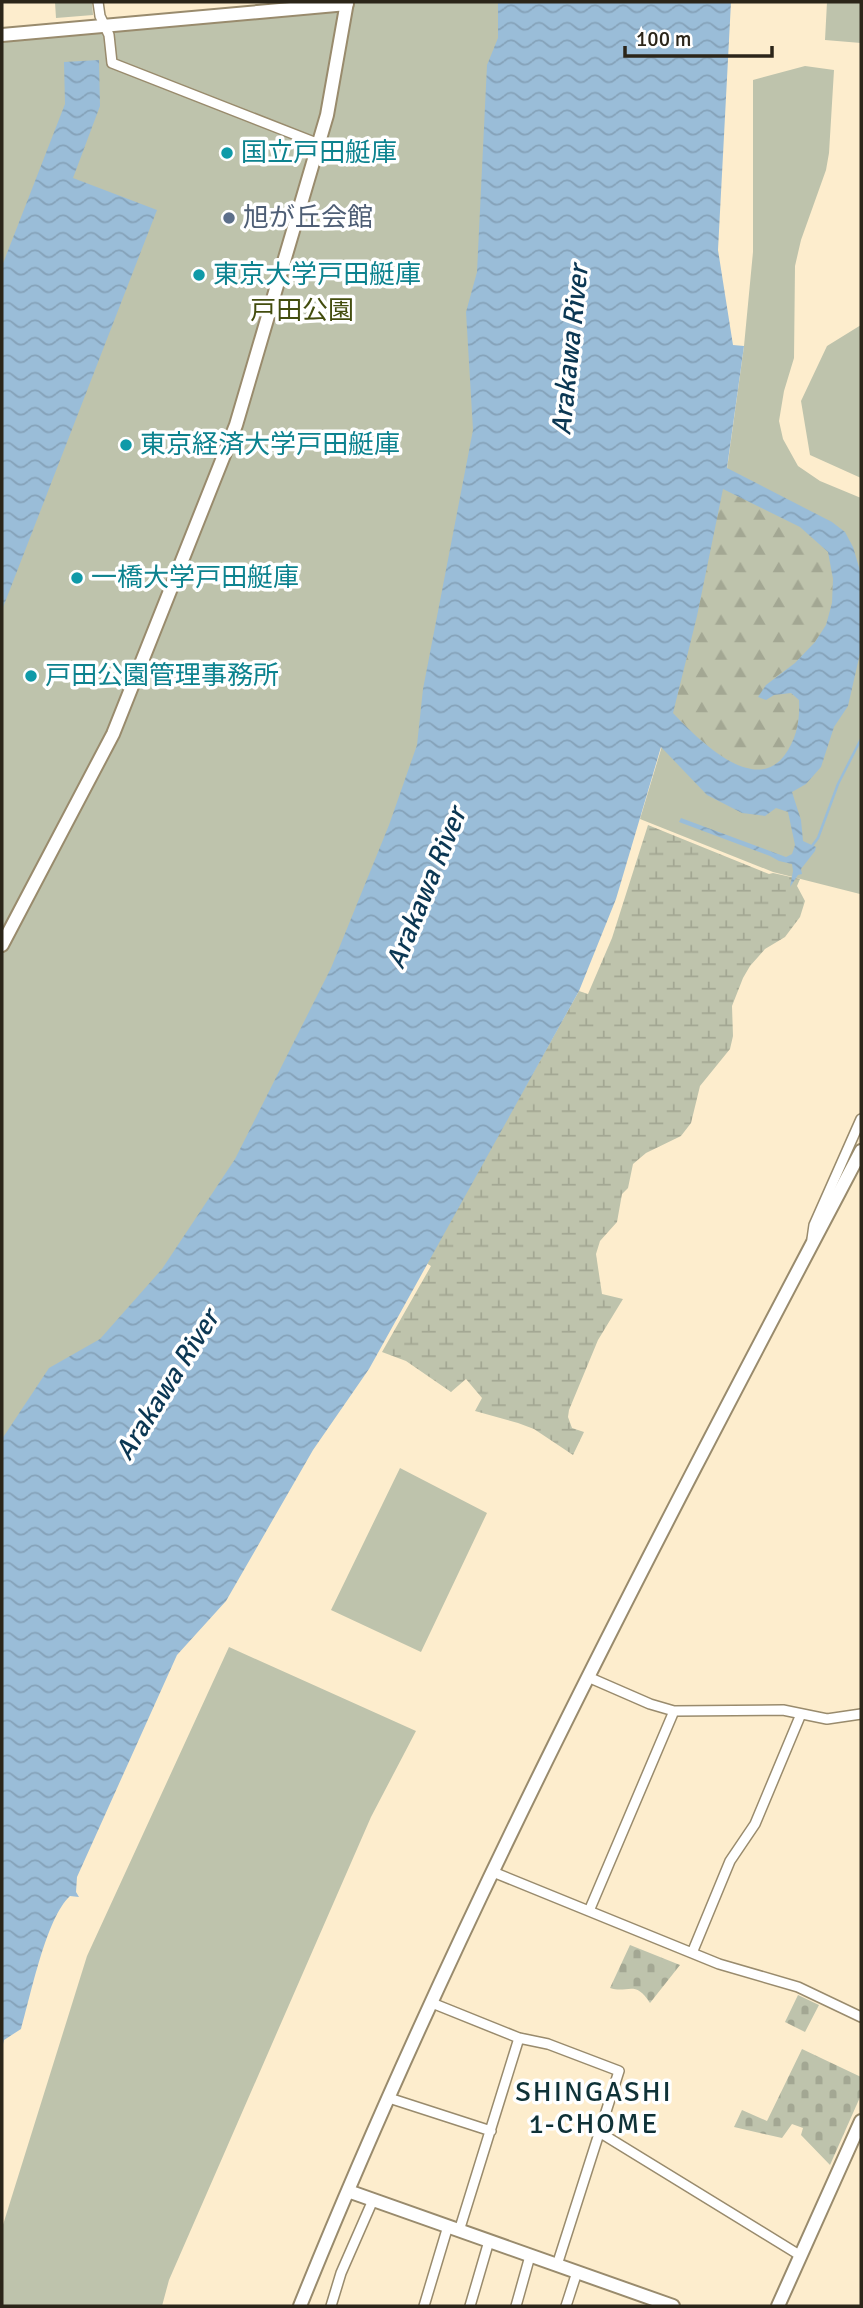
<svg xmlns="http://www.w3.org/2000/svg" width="863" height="2308" viewBox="0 0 863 2308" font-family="Signika,'Noto Sans JP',sans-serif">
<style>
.green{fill:#bec3ac}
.forest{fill:url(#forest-firs)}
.wetland{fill:url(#wetland-marsh)}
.cemetery{fill:url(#cemetery-stones)}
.water{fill:url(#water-waves);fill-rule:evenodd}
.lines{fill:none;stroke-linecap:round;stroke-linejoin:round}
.stream{stroke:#9abdd8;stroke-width:2.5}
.street-casing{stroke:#998b6d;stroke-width:12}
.secondary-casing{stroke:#998b6d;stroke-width:16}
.street{stroke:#fff;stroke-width:9}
.secondary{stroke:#fff;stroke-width:12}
.culture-dot{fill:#0f9aa8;stroke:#fff;stroke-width:2.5}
.service-dot{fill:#5c6f8a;stroke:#fff;stroke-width:2.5}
.labels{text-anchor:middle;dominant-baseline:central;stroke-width:7;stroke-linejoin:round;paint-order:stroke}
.culture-label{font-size:26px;fill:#0d838f;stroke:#fff;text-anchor:start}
.service-label{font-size:26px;fill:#4e5e75;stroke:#fff;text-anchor:start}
.park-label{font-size:26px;fill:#434d0e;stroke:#fff}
.water-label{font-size:28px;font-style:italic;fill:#0b3753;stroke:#fff}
.neighbourhood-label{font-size:28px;letter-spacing:2px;fill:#0f3237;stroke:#fff}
</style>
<defs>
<pattern id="forest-firs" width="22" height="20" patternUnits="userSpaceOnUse" patternTransform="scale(1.75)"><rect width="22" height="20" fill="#bec3ac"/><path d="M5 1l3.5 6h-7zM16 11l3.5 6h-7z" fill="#a3a793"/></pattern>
<pattern id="wetland-marsh" width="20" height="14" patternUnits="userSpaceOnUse" patternTransform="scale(1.75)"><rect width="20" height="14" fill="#bec3ac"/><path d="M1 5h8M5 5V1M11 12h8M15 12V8" fill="none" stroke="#a3a793"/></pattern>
<pattern id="cemetery-stones" width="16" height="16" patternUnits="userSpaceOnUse" patternTransform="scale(1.75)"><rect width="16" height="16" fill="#bec3ac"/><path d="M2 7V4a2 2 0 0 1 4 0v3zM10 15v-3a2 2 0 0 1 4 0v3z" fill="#a3a793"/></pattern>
<pattern id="water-waves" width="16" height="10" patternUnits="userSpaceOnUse" patternTransform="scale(1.75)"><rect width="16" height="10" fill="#9abdd8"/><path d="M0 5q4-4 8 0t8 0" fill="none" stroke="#85a2b9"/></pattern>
</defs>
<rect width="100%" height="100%" fill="#fdedcd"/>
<path class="green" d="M55,2H92L93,15L56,18Z
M366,2H625L592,426L2,1696V33Z
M827,2H861V43L825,40Z
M805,66L834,70L829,153L826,170L801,240L795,266L794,358L784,391L779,421L783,439L798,466L820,481L861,498V888L860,894L773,872L640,819L662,746L727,469L744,346L753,252V80Z
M861,325V478L810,455L801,401L827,346Z
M400,1468L487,1513L421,1652L331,1610Z
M229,1647L416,1731L371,1817L169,2280L162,2306H2V2228L87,1956Z"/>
<path class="forest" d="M723,489L800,527L829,552L833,579L832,603L826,625L815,642L795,663L774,678L766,700L774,695L792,693L799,699C800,720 797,738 784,755C753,797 696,736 673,713L697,616Z"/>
<path class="wetland" d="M648,825L769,874L773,873L800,879L797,886L805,901L800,917L785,937L765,949L750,966L743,978L732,1006L733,1036L730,1049L700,1086L691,1123L681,1136L646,1153L633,1164L628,1188L622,1194L617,1222L600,1241L596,1254L602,1294L623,1299L598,1340L569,1410L568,1417L572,1428L584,1432L573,1455L534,1429L518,1423L475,1411L482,1398L466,1379L451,1392L406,1361L382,1352L431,1266L426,1263L579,991L588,994L612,938Z"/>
<path class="cemetery" d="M630,1945L680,1965L650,2003C635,1979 628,1994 610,1988Z
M798,1995L819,2005L805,2032L785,2022Z
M802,2049L861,2077V2095L830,2165L801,2135L803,2128L792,2124L782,2138L734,2127L742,2110L767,2121Z"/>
<path class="water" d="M498,2H731L718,250L733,345L744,346L727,468L832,522L845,532L853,547L861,574V649L848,706L834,727L821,767L806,784L792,792L801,820L803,841L816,847L815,851L801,869L802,874L798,875L790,887L793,871L792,864L779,861L770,856L679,822L681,818L786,857L792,854L795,845L788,812L776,808L765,816L742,813L707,795L661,747L616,899L579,991L369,1369L313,1450L226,1601L177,1655L77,1877L76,1892L79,1897L70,1896C46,1918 31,1995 21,2029L4,2040L2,2048V1439L49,1368L100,1339L162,1269L235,1159L331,968L389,825L417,745L423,689L473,430L466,312L477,272L487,65L498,38ZM723,489L800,527L828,552L833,579L832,603L826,625L815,642L795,663L766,685L758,697L766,700L774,695L791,693L799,700C800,720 797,739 784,756C753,796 696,737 673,713L697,616Z
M99,60L100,106L73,178L157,210L2,610V266L65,104L64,62Z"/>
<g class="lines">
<path class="stream" d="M812,846L818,838L838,784L861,739"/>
<g class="street-casing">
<path id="street" d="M98,2L100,16L109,35L112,63L319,144
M812,1239L814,1225L861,1119
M588,1677L650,1704L674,1711L783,1710L827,1719L861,1714
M493,1872L719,1964L798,1987L861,2017
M589,1911L674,1711
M692,1953L730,1861L755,1824L801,1714
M432,2003L519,2038L548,2044L619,2071L557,2265
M389,2098L491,2131
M599,2132L801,2256
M459,2231L519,2038
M331,2306L341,2273L373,2200
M424,2306L448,2226
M470,2306L489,2241
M516,2306L530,2256
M566,2306L577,2272"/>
</g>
<g class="secondary-casing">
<path id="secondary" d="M2,35L347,4
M2,945L113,734L236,425L327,115L347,2
M348,2191L673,2306
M300,2306C460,1909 662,1529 861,1151
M778,2306L861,2121"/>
</g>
<use href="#street" class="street"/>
<use href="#secondary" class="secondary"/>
</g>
<g class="culture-dot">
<circle cx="227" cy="153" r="7"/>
<circle cx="199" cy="275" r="7"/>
<circle cx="126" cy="445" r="7"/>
<circle cx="77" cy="578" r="7"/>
<circle cx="31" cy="676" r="7"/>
</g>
<circle class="service-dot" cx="229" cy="218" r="7"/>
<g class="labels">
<g class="culture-label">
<text x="241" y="153">国立戸田艇庫</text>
<text x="213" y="275">東京大学戸田艇庫</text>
<text x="140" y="445">東京経済大学戸田艇庫</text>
<text x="91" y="578">一橋大学戸田艇庫</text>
<text x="45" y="676">戸田公園管理事務所</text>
</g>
<g class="service-label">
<text x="243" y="218">旭が丘会館</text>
</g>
<g class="park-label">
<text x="302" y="311">戸田公園</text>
</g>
<g class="water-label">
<text transform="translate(570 350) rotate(-84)">Arakawa River</text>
<text transform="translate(426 888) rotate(-68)">Arakawa River</text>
<text transform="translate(167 1385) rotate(-58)">Arakawa River</text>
</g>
<g class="neighbourhood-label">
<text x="594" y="2092">SHINGASHI<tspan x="594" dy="32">1-CHOME</tspan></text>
</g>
</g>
<rect width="863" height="2308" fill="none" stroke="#2b2519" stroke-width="7"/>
<path d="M625 46v10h147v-10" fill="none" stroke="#2b2519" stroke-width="3.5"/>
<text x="636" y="46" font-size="21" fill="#2b2519" stroke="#ffffff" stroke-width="5" paint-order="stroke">100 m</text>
</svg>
